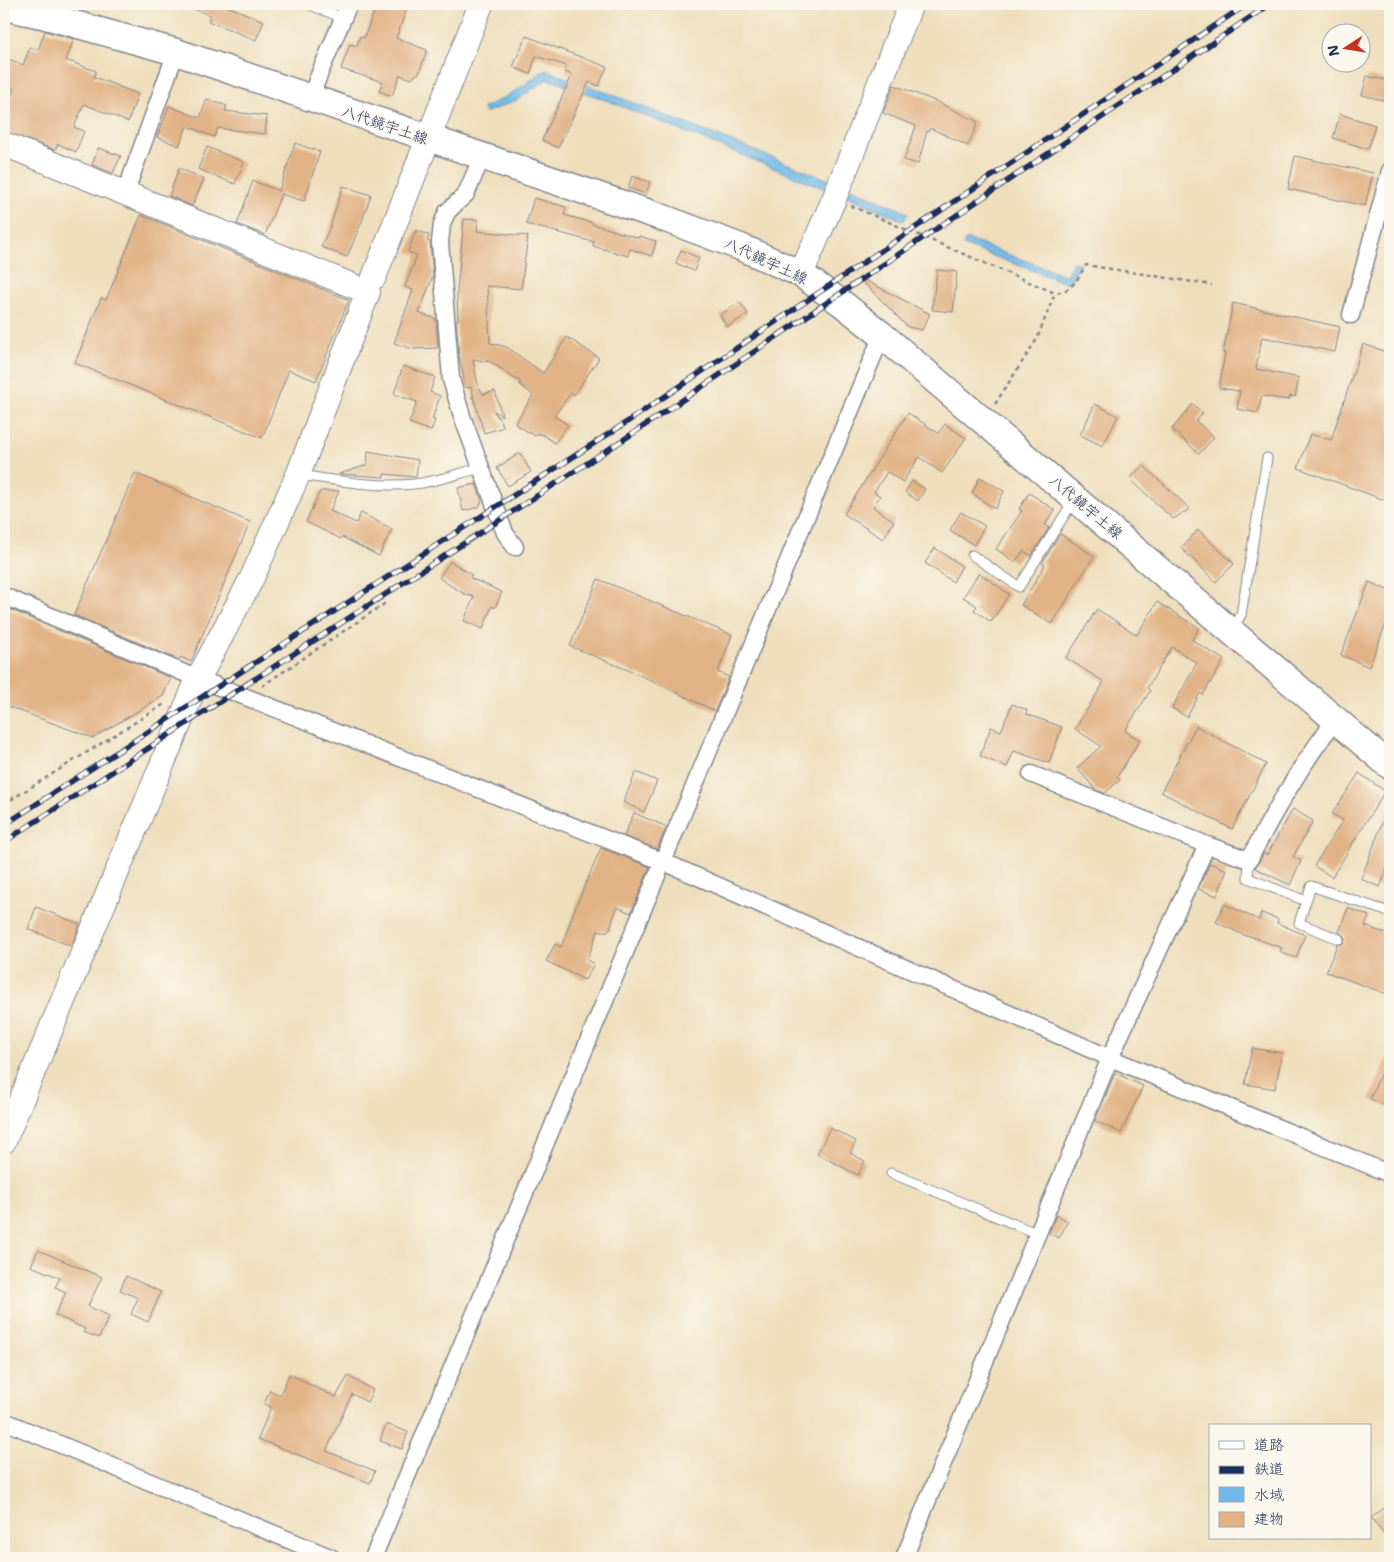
<svg xmlns="http://www.w3.org/2000/svg" width="1394" height="1562" viewBox="0 0 1394 1562" font-family="'Shantell Sans','Klee One',sans-serif">
<style>
.water{fill:#70b9e8;stroke:#4674a3}
.building{fill:#e1b285}
.lines{fill:none;stroke-linecap:round;stroke-linejoin:round}
.lane-casing{stroke:#84868d;stroke-width:11}
.street-casing{stroke:#84868d;stroke-width:19}
.secondary-casing{stroke:#84868d;stroke-width:26}
.primary-casing{stroke:#84868d;stroke-width:29}
.path{stroke:#84868d;stroke-width:2.5;stroke-dasharray:4 4;stroke-linecap:butt}
.lane{stroke:#fff;stroke-width:9}
.street{stroke:#fff;stroke-width:16}
.secondary{stroke:#fff;stroke-width:24}
.primary{stroke:#fff;stroke-width:26}
.rail-casing{stroke:#1b2f5e;stroke-width:5.5}
.rail{stroke:#fbf7ec;stroke-width:4;stroke-dasharray:11;stroke-linecap:butt}
.labels{text-anchor:middle;dominant-baseline:central;stroke-width:4;stroke-linejoin:round;paint-order:stroke}
.street-label{font-size:15px;fill:#1b2f5e;stroke:#fbf7ec}
</style>
<rect width="100%" height="100%" fill="#fbf7ec"/>
<filter id="ink" filterUnits="userSpaceOnUse"><feTurbulence type="fractalNoise" baseFrequency=".02" numOctaves="2"/><feDisplacementMap in="SourceGraphic" scale="10" xChannelSelector="R" yChannelSelector="G"/><feConvolveMatrix kernelMatrix="1 2 1 2 8 2 1 2 1" color-interpolation-filters="sRGB"/></filter>
<filter id="wash" filterUnits="userSpaceOnUse"><feTurbulence type="fractalNoise" baseFrequency=".0096" numOctaves="4" result="noise"/><feDisplacementMap in="SourceGraphic" scale="20" xChannelSelector="R" yChannelSelector="G"/><feGaussianBlur stdDeviation="1.12" result="paint"/><feColorMatrix in="noise" values="0 0 0 0 0 0 0 0 0 0 0 0 0 0 0 0 0 1.4 0 .05"/><feComposite in="paint" operator="in"/></filter>
<g filter="url(#wash)">
<rect width="100%" height="100%" fill="#eedebc"/>
<path class="water" d="M545,70L608,93L834,182L830,191L606,100L547,79L517,100L485,113L483,108L513,93Z
M849,187L908,213L904,221L845,195Z
M966,239L1064,275L1067,274L1073,262L1080,263L1070,282L1066,283L963,245Z"/>
<g id="blocks">
<path class="building" d="M183,4H222L264,21L256,40L208,21L211,16Z
M377,4H385L406,11L396,38L427,50L419,73L411,79L400,75L392,96L379,91L383,82L341,69L350,44L357,46L360,36L364,38Z
M45,31L74,39L66,60L96,71L94,77L138,94L128,122L84,104L74,127L84,131L76,152L58,144L55,150L4,131V118L14,89L4,85V57L23,65L30,47L38,50Z
M526,36L607,67L599,86L589,82L558,148L542,140L572,75L565,72L567,66L536,56L530,74L513,67Z
M1367,76L1390,81V102L1362,95Z
M894,85L940,103L978,122L968,146L930,128L929,131H927L918,164L904,160L916,126L883,113Z
M207,99L227,106L225,111L267,116L265,134L218,128L214,137L187,126L179,146L157,137L169,106L200,118Z
M1340,114L1375,125L1368,149L1333,138Z
M295,143L320,152L304,201L281,194L265,235L237,224L253,181L279,191Z
M207,147L244,162L235,184L198,169Z
M98,148L121,156L113,173L92,165Z
M1295,156L1373,173L1365,206L1288,189Z
M179,168L204,179L192,206L169,196Z
M632,176L650,182L646,194L628,188Z
M343,186L371,195L362,221L347,257L321,247L330,227Z
M534,198L566,207L564,215L593,223L592,224L639,238V236L656,241L652,256L630,249L628,256L593,246L594,242L526,224Z
M141,215L349,300L316,381L289,370L262,438L75,363L101,298L106,300Z
M464,219L478,220L477,231L528,236L521,289L487,286L490,343L507,347L543,373L567,337L599,358L574,395L571,393L554,416L568,425L555,443L542,434L541,435L537,433L535,436L515,424L533,395L519,384L521,383L494,364L486,360L487,362L473,359L478,385L483,394L495,391L502,416L494,411L504,427L484,433L474,399L471,397H474L471,387L466,388L459,356L456,320H458L457,291Z
M416,230L429,235L427,241L430,242L433,276L419,313L436,319L438,348L413,349L394,343L413,290L405,287L417,255L408,252Z
M681,250L699,258L694,271L676,263Z
M937,270L957,272L953,312L932,310Z
M865,280L930,314L922,330L908,327L863,282Z
M740,302L748,314L727,327L720,315Z
M1233,303L1340,327L1335,352L1262,337L1256,369L1299,378L1295,397L1290,396L1289,400L1262,396L1258,413L1237,409L1240,391L1219,388L1225,353H1223Z
M1363,344L1390,353V502L1298,468L1310,434L1331,440Z
M403,366L435,377L430,392L440,396L432,419L435,420L431,431L409,423L417,402L394,394Z
M1095,404L1118,416L1103,446L1080,435Z
M1193,404L1203,413L1196,421L1214,437L1199,454L1172,429Z
M908,413L938,433L945,424L966,438L942,473L919,457L903,482L887,472L874,492L880,496L873,507L894,521L883,539L844,514Z
M368,451L418,460L416,477L384,474V477L339,474L367,465Z
M520,453L531,472L508,486L497,468Z
M1143,465L1190,509L1173,519L1130,479Z
M135,473L250,522L191,662L181,657L179,660L74,615Z
M980,477L1004,491L995,509L972,493Z
M912,481L925,489L918,501L905,492Z
M476,484L482,501L479,507L463,511L458,488Z
M320,491H339L330,511L356,523L361,513L392,529L379,556L342,537L341,539L306,522Z
M1029,493L1055,510L1045,525L1049,528L1031,556L1024,551L1015,562L996,549L1022,511L1019,509Z
M961,512L985,526L974,545L950,530Z
M1198,530L1234,564L1216,582L1181,548Z
M1060,534L1094,556L1052,624L1021,605L1045,565L1042,563Z
M935,548L962,566L953,582L925,563Z
M450,561L472,575L470,578L502,592L495,608L492,606L483,629L464,621L474,597L464,594L439,578Z
M979,573L1009,594L991,622L974,610L977,606L963,597Z
M598,579L732,635L718,672L729,677L715,711L642,676L570,646Z
M1369,582L1390,591V614L1369,667L1341,655Z
M1157,602L1199,628L1192,640L1224,660L1203,695L1200,693L1187,717L1172,708L1197,663L1172,647L1147,688L1150,691L1125,731L1140,740L1117,777L1120,780L1105,793L1096,790L1077,768L1101,746L1075,729L1104,682L1066,658L1097,609L1137,635Z
M4,607L171,678L163,696L93,738L4,705Z
M1012,704L1027,710L1026,714L1062,727L1049,763L1014,751L1007,767L980,756L991,727L1001,731Z
M1196,726L1266,764L1232,829L1161,792Z
M636,772L657,781L644,812L623,802Z
M1359,773L1385,791L1332,877L1314,866L1343,820L1332,814Z
M1389,805L1390,862L1380,887L1361,879Z
M1293,809L1313,821L1293,857L1301,861L1290,885L1255,868L1264,853L1267,855Z
M634,813L667,827L657,849L624,836Z
M601,848L650,867L631,913L617,907L609,931H598L587,960L594,964L585,980L546,961L555,944L561,947L576,906Z
M1210,863L1227,870L1217,896L1198,889Z
M1224,904L1259,920L1261,913L1278,919L1277,923L1305,935L1296,958L1280,952L1282,948L1247,935L1246,936L1216,922Z
M36,907L80,924L71,946L28,929Z
M1348,908L1369,916L1365,926L1390,935V995L1326,972L1337,945L1342,944L1345,941L1344,936L1339,932Z
M1252,1048L1282,1053L1275,1089L1245,1084Z
M1390,1051V1108L1370,1099Z
M1115,1073L1143,1086L1121,1133L1095,1121Z
M830,1128L856,1141L850,1153L865,1161L858,1175L817,1154Z
M1056,1215L1068,1221L1059,1238L1049,1233Z
M38,1250L102,1277L88,1306L109,1316L99,1338L83,1332L85,1329L55,1315L66,1292L55,1287L60,1278L31,1266Z
M126,1276L161,1292L148,1322L131,1314L138,1298L120,1290Z
M289,1374L304,1381V1382L336,1397L348,1376L373,1390L367,1402L352,1394L326,1451L375,1471L370,1483L258,1439L271,1407L264,1404L270,1390L280,1395Z
M386,1424L408,1432L402,1449L380,1441Z
M1390,1504V1542L1371,1518Z"/>
</g>
</g>
<g filter="url(#ink)">
<use href="#blocks" fill-opacity="0" stroke="#84868d" stroke-width="1"/>
<g class="lines">
<g class="lane-casing">
<path id="lane" d="M308,4L343,18
M298,475C337,480 375,488 414,484C436,482 459,473 481,468
M972,555L1019,587L1074,500
M1233,628L1241,615L1267,458
M1249,860L1248,878L1306,901L1311,886L1389,912
M1306,901L1299,923L1339,939
M891,1173L1038,1234"/>
</g>
<g class="street-casing">
<path id="street" d="M310,99L321,70L349,4
M482,157L466,194L447,212L442,224L440,242L451,379L462,416L505,533L515,547
M125,194L176,52
M1351,315L1390,171
M4,596L198,679L246,697L664,862L1110,1058L1390,1174
M1031,774L1207,845
M4,1421L332,1558
M373,1558L882,335
M904,1558L1110,1058L1207,845L1249,860C1274,811 1302,763 1336,719"/>
</g>
<g class="secondary-casing">
<path id="secondary" d="M4,144L368,292L298,475L251,580L198,679L4,1141
M801,274L834,199L911,4
M374,277L481,4"/>
</g>
<g class="primary-casing">
<path id="primary" d="M4,7L42,15L176,52L658,216L743,248L801,274L844,305L882,335L1390,766"/>
</g>
<path class="path" d="M851,206L1055,293C1073,291 1077,279 1086,265L1212,285
M995,404L1037,339L1055,293
M262,686L387,602
M4,804L166,703"/>
<use href="#lane" class="lane"/>
<use href="#street" class="street"/>
<use href="#secondary" class="secondary"/>
<use href="#primary" class="primary"/>
<g class="rail-casing">
<path id="rail" d="M4,825L627,422L1247,4
M4,842L629,436L1270,4"/>
</g>
<use href="#rail" class="rail"/>
</g>
</g>
<g class="labels">
<g class="street-label">
<text transform="translate(385 125) rotate(19)">八代鏡宇土線</text>
<text transform="translate(766 261) rotate(25)">八代鏡宇土線</text>
<text transform="translate(1086 507) rotate(40)">八代鏡宇土線</text>
</g>
</g>
<rect width="1394" height="1562" fill="none" stroke="#fbf7ec" stroke-width="20"/>
<rect x="1209" y="1424" width="162" height="115" fill="#fbf7ec" stroke="#a1a7b3"/>
<rect x="1219" y="1441" width="25" height="8" fill="#ffffff" stroke="#a1a7b3"/>
<text x="1254" y="1450" font-size="15" fill="#1b2f5e">道路</text>
<rect x="1219" y="1466" width="25" height="8" fill="#1b2f5e" stroke="#a1a7b3"/>
<text x="1254" y="1474" font-size="15" fill="#1b2f5e">鉄道</text>
<rect x="1219" y="1487" width="25" height="15" fill="#70b9e8" stroke="#a1a7b3"/>
<text x="1254" y="1500" font-size="15" fill="#1b2f5e">水域</text>
<rect x="1219" y="1512" width="25" height="15" fill="#e1b285" stroke="#a1a7b3"/>
<text x="1254" y="1524" font-size="15" fill="#1b2f5e">建物</text>
<g transform="translate(1346 48) rotate(258)"><circle r="24" fill="#fbf7ec" stroke="#a1a7b3"/>
<path d="M0-4L9 19L0 12L-9 19Z" fill="#c8321e"/>
<text y="-8" font-size="14" font-weight="bold" text-anchor="middle" fill="#1b2f5e">N</text>
</g>
</svg>
